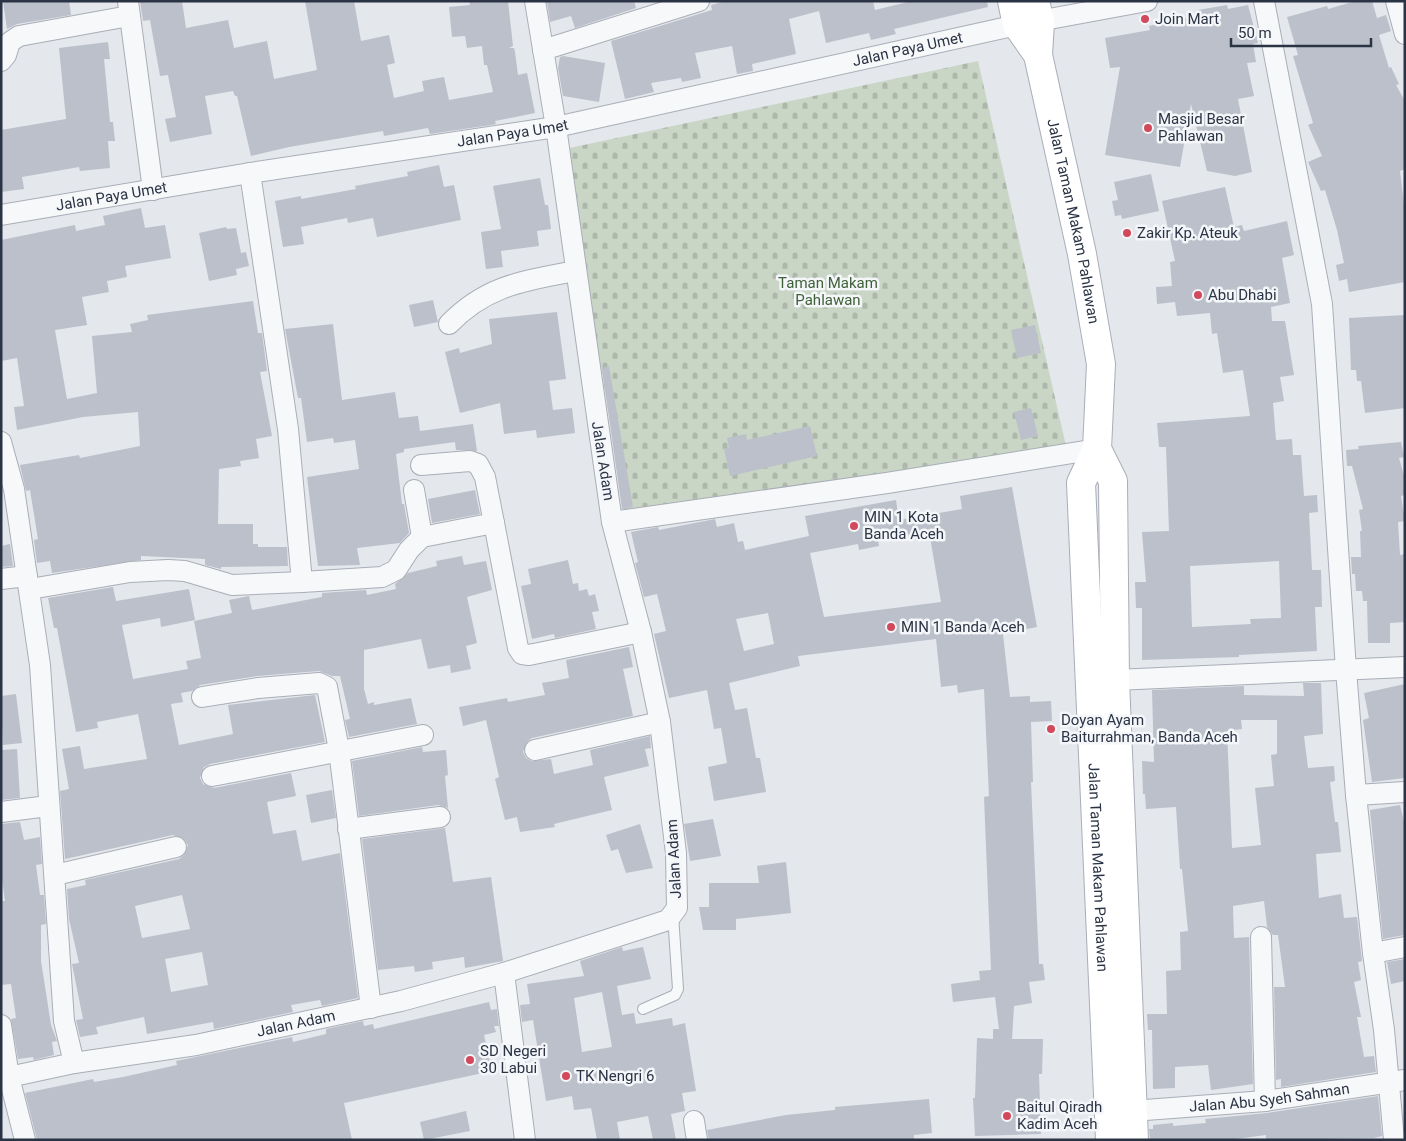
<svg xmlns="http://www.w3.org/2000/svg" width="1406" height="1141" viewBox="0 0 1406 1141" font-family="Roboto,sans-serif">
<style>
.cemetery{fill:url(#cemetery-stones)}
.building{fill:#bbc0ca;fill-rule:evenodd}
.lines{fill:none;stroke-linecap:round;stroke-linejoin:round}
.lane-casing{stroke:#a9aeb7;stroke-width:12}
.street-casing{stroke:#a9aeb7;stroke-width:22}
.secondary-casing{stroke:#a9aeb7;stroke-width:30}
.lane{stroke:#f7f8fa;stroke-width:10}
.street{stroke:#f7f8fa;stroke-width:20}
.secondary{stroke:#fff;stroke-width:28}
.poi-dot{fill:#d1495b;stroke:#f4f6f9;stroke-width:2}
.labels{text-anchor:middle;stroke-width:5;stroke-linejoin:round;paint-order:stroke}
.poi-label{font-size:15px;fill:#2b3445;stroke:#f4f6f9;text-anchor:start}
.street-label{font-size:15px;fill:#2b3445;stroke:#f4f6f9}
.park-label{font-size:15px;fill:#3f6138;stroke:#f4f6f9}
</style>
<defs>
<pattern id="cemetery-stones" width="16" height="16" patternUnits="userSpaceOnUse" patternTransform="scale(1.25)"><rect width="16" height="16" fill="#c9d6c5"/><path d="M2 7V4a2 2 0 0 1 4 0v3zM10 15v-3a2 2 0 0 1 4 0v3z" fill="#adb8ab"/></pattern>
</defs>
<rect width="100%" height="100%" fill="#e4e7ec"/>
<path class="cemetery" d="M978,61L1066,446L627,524L565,149Z"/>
<path class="building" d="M3,1H69L71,15L17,24L7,29Z
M140,1H182L186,28L228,20L234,48L267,41L274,79L317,70L305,1H354L361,41L389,35L395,63L387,65L394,98L424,91L422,81L444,77L449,100L493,92L487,65H484L482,46L467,48L465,36L452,37L449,7L470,5L469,1H508L513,46L509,48H514L515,52L518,75L527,73L535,113L495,121L496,124L491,125L430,134L428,128L384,136L383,131L289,147L251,156L237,96H235L233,91L205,96L212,134L170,142L165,119L176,117L168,75L160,76L150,20L143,21Z
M547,1H634L636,8L575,28L571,16L550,22Z
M726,1H873L875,10L912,1H987L988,7L894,29L896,34L871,40L869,33L826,43L819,11L789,19L796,54L752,64L753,71L737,74L732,46L695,53L701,78L682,82L681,78L651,83L654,92L625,99L611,41L712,10L711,5Z
M1356,1H1372L1377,18L1386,15L1391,31L1379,35L1389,68L1391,67L1399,84L1396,85L1405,101V169L1400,171L1405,212V282L1349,292L1347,279L1339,281L1336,265L1344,263L1337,230L1325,190L1321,191L1308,162L1322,156L1308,125L1313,123L1293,56L1298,55L1287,17L1327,6L1328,9Z
M1227,5L1228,9L1248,5L1258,43L1253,44L1256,62L1247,63L1254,96L1238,99L1252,172L1235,176L1207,171L1191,104L1180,167L1105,155L1120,67L1110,68L1105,38L1150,30L1149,26L1199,15L1198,10Z
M108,42L110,59H104L110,122H113L115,141H108L110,168L80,171L79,167L22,177L24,189L1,192V130L66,119L59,48Z
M563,56L605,63L599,102L563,96L558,68L560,57Z
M439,165L444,187L454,185L461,220L377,237L373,218L348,223L347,218L301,227L304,244L283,247L275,201L301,196V199L356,189L355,186L408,176L407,172Z
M1151,174L1159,211L1122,219L1121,215L1115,216L1112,201L1118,200L1114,182Z
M540,178L545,205H548L551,229L537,231L539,246L501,251L503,267L486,269L481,232L501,229L493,186Z
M1225,187L1234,227L1242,225L1244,231L1287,221L1294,255L1282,258L1290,303L1271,307L1272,321H1285L1294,375L1280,377L1284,401L1273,403L1276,440L1292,439L1293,455H1301L1304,496L1317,495L1318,512L1309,513L1312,570H1321L1322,607H1315L1317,651L1239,655V657L1142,660V608H1136L1135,582H1146L1142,532L1169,531L1166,447H1159L1157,423L1250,416L1243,370L1223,373L1217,333L1212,334L1210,313L1177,316L1175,302L1157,304L1156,287L1172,286L1170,262L1175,261L1162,201ZM1279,561L1281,618L1250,619L1251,624L1192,627L1190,566Z
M141,208L145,228L165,225L171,258L125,266L127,277L107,281L109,292L82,297L87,325L55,330L67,399L97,393L92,336L132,332L130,324L148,320L147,315L253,301L258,333H262L267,371L260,372L272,436L256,439L259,458L240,461L241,466L219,469L218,524H253V544H258V547H287L288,566L221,567V569L205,565V559L141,556V560L52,573L50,561L37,563L34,540L38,539L30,490L26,491L20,465L79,455L80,458L140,446L138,412L83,417L17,430L14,407L24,406L17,358L1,361V240L75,225L76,231L105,225L103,216Z
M226,227L227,229L236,228L241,253L246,252L249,266L236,269L237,275L209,281L199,233Z
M433,300L438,322L414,327L409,305Z
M557,312L566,379L549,381L553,410L572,408L575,433L537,438L536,430L504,434L500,403L460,413L445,352L459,348L460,353L492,344L489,319Z
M1405,315V408L1365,413L1361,381H1357L1356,370H1351L1349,318Z
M333,324L342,400L395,392L399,418L418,416L420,431L473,424L477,451L456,450L455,442L404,449V452L396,454L402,504H404L409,533L400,543L357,548L360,565L318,566L307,477L359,469L355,440L334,443L333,438L307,442L301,398H298L285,329Z
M1035,325L1041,353L1017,358L1011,330Z
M609,366L633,507L622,509L602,368Z
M1031,408L1038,436L1021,440L1014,412Z
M810,426L817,456L730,476L724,449L729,447L727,438L746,434L747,440Z
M1401,442L1404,457L1399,458L1405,479V495L1401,496L1405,521L1398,522L1400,555L1405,554V622L1390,623V643H1368L1367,601H1363L1362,591H1356L1355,574H1352L1351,557H1361L1360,531H1362L1359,510L1363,509L1352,466H1347L1346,450L1359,449L1358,446Z
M1012,487L1037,627L1003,634L1010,697L1030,696V702L1051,701L1052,721L1031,722L1033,782H1031L1039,964H1043L1045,980L1029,982L1032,1003L1014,1006L1012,1039H1043L1042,1074H1039L1041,1134L975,1136L973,1098H975L977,1038L993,1039V1029H999L995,997L953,1002L951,984L980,980L979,971L991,970L984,797L989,796L984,689L958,693L957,685L941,687L936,639L798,656L800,666L729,683L735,710L747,708L756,758H760L766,792L714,801L708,767L727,763L721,728L714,729L707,690L669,698L654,634L666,631L657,594L644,597L635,563L638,562L631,532L658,527L659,530L715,519L717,527L734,523L738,542L743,541L745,550L809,536L805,516L896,500L899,520L962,509L960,496ZM929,531L941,602L824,617L810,553L858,544L859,550L879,546L878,540ZM768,613L774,644L744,651L736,619Z
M475,490L480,514L432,523L428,499Z
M10,544L13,566L1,567V546Z
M462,556L464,565L486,561L492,590L467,597L477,643L466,646L471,669L451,673L450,665L428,669L421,639L364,650V689L368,704L374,702V705L411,698L417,724L349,737L345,720L350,719L340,676H332L319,671L257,676L200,685L192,691L181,693L183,702L171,704L179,745L233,734L228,705L315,695L325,742L210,764L204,767L200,778L203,784L214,788L291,773L296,796L267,802L273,834L296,830L302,861L340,853L358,998L322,1006L320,1000L291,1005L293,1012L214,1029L213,1022L147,1034L144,1017L96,1027L98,1034L80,1037L76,1020L83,1019L72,964L79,963L69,919L67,889L86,885L85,880L179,859L184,855L188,845L184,839L173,835L65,859L60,791L69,789L62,749L80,746L84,769L147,759L138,714L97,722L98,728L76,732L57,628H54L48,598L113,587L116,601L189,589L195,620L161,627L160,618L122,625L133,679L188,669L186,661L201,658L194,621L232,613L229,600L249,596L252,610L322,597V593L366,590L367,595L396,589L395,584L408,573L437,566L436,561ZM182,895L190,929L142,938L135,906ZM202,952L208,985L171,992L165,959Z
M568,560L573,584L578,583L579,591L587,589L589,596L595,594L599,611L592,612L596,629L555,638L554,634L532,639L521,586L531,584L528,569Z
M629,647L633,667L623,669L633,716L532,738L527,742L523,752L526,758L532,761L551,759L554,774L593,765L590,750L650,736L651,748L645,749L649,766L604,777L612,810L554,824L555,827L520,832L517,817L505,820L495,779L499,777L486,720L463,726L459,707L507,698L508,702L545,695L542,683L569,678L566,660Z
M1303,683H1321L1323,734L1304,736L1308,768L1334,766L1335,781L1330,782L1335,822H1338L1341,852L1316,854L1319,898L1341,894L1344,918L1357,917L1362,961L1358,962L1361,980L1354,982L1361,1017H1357L1364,1057L1374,1056L1376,1072L1281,1087V1079L1276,1080L1274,987H1285L1278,935H1273L1267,927L1264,901L1233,906L1234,938L1249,937L1253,1084L1211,1090L1208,1065L1175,1067V1088L1153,1089L1152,1030H1148L1147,1014H1167L1166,971L1181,970L1180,932L1188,931L1182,869H1180L1176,807L1146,809L1145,794H1143L1142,761L1154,762L1152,690L1244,686V695L1304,696ZM1241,720H1277V754L1271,755L1274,786L1255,788L1261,845L1232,848L1227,731L1242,729Z
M1405,684V778L1372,782L1363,720L1369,718L1364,693Z
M16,694L22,743L3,745L1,696Z
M422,747L423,752L446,750L448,775L445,776L448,808L438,805L359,816L352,761Z
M17,749L20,798L1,800V750Z
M332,790L336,818L311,823L306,795Z
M1400,805L1405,826V935L1383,939L1370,810Z
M713,819L721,856L690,861L684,824Z
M20,822L24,840L40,837L42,864L36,865L40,895H44L46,924L41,925V961L51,1025L57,1041L52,1042L54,1055L34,1060L33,1057L18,1059L11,1019L16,1018L11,984L1,985V901H5L1,872V824Z
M640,824L653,868L626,873L618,849L611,851L606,835Z
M445,828L453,882L491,877L503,961L465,968L464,957L432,962L433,969L415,972L414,966L378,970L362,839Z
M786,862L791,913L736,919V930H703L699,907H709V883H759L757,866Z
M622,947L623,951L643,947L651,979L617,986L622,1015L634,1013L636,1024L672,1018L673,1026L685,1023L696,1091L682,1093L685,1111L671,1114L676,1140H653L648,1116L617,1122L620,1140H597L591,1108L574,1110L572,1096L546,1101L533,1020L522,1022L520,1005L530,1004L527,984L584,976L580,961ZM602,992L612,1047L582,1052L574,998Z
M1405,959V981L1391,984L1387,962Z
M489,1002L491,1010L497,1009L499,1026H494L496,1032L484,1035L492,1071L344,1103L352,1140H37L25,1093L93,1079L94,1082L123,1077L177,1065L176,1061L292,1037L293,1042L326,1034V1029L363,1021L364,1026L373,1024L374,1029Z
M1378,1096L1382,1136L1374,1138L1266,1140V1135L1228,1140H1150L1149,1129H1153V1125L1173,1123V1126L1206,1123L1205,1119L1267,1113Z
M929,1099L932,1133L914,1135V1140H709L707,1130L786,1115L835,1110V1107Z
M466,1111L470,1131L424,1140L420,1122Z"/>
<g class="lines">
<defs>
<path id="lane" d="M643,1009L675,995L678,989L673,915"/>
<g id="street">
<path d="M128,1L153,190"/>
<path d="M1264,1L1322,304L1346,670L1356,795L1373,953L1384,1030L1394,1140"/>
<path d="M1396,1L1405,34"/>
<path d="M543,50L699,1"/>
<path d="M1,61L6,55L10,42L19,36L129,16"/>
<path id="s1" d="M1,215L250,173L556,127L1017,25L1147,1"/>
<path d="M449,324C487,285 524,281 575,271"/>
<path d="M1,442L14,489L40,665L64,1021L74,1063"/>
<path d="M421,465L470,461L478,464L485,477L494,523"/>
<path d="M414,490L422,537"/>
<path d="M612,522L887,483L1097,449"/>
<path d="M1,579L27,576"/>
<path d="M302,582L382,577L396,570L409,550L422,537L494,523L518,648L522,654L529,655L641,632"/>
<path d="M30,589L130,572L168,570L185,571L232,585L302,582L288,429L250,173"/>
<path d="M1115,680L1405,667"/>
<path d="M202,697L258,688L319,683L327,687L339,750L371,1008"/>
<path d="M535,750L660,722"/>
<path d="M212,776L423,735"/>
<path d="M1356,795L1405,792"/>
<path d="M1,812L48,806"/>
<path d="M348,829L440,817"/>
<path d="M55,875L176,847"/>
<path d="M1261,937L1265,1101"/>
<path d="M1373,953L1405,947"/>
<path d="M504,973L525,1140"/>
<path d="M1,1025L9,1077L25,1140"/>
<path id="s2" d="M9,1077L74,1063L196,1045L401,1001L504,973L668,920L677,908L676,853L660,722L641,632L612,522L556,127L535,1"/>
<path id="s3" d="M1132,1111L1265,1101L1405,1080"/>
<path d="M694,1121L697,1140"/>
</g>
<g id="secondary">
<path id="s4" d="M1012,1L1017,25L1038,55L1082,254L1101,364L1097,449L1081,483L1110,1140"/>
<path d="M1035,1L1040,22L1038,55"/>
<path d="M1097,449L1113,481L1115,680L1134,1140"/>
</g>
</defs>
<use href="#lane" class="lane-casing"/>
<use href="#street" class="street-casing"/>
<use href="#secondary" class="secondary-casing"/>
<use href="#lane" class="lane"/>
<use href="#street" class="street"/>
<use href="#secondary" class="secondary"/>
</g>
<g class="poi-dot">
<circle cx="1145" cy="19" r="5"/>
<circle cx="1148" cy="128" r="5"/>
<circle cx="1127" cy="233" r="5"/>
<circle cx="1198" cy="295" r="5"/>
<circle cx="854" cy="526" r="5"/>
<circle cx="891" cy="627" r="5"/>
<circle cx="1051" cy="729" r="5"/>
<circle cx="470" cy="1060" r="5"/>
<circle cx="566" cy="1076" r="5"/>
<circle cx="1007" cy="1116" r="5"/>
</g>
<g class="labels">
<g class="poi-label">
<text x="1155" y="24">Join Mart</text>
<text x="1158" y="124">Masjid Besar<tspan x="1158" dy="17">Pahlawan</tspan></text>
<text x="1137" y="238">Zakir Kp. Ateuk</text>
<text x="1208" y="300">Abu Dhabi</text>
<text x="864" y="522">MIN 1 Kota<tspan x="864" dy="17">Banda Aceh</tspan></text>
<text x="901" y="632">MIN 1 Banda Aceh</text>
<text x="1061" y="725">Doyan Ayam<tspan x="1061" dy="17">Baiturrahman, Banda Aceh</tspan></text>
<text x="480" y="1056">SD Negeri<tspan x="480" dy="17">30 Labui</tspan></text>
<text x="576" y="1081">TK Nengri 6</text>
<text x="1017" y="1112">Baitul Qiradh<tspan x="1017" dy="17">Kadim Aceh</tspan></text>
</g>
<g class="street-label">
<text dy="5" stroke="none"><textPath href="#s1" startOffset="922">Jalan Paya Umet</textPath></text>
<text dy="5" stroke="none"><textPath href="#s1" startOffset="518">Jalan Paya Umet</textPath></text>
<text dy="5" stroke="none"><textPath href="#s1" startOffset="112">Jalan Paya Umet</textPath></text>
<text dy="5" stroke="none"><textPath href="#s4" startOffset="231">Jalan Taman Makam Pahlawan</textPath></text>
<text transform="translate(603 461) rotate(81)" y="5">Jalan Adam</text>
<text transform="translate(674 859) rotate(-93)" y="5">Jalan Adam</text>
<text dy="5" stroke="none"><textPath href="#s4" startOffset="884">Jalan Taman Makam Pahlawan</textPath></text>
<text dy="5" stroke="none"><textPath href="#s2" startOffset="292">Jalan Adam</textPath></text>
<text dy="5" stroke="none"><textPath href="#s3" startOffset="138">Jalan Abu Syeh Sahman</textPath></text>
</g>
<g class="park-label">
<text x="828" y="288">Taman Makam<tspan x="828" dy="17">Pahlawan</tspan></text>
</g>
</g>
<rect width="1406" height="1141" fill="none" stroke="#2b3445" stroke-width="5"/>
<path d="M1231 38v8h140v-8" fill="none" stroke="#2b3445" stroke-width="2.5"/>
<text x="1238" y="38" font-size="15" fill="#2b3445" stroke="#f4f6f9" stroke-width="4" paint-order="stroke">50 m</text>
</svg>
